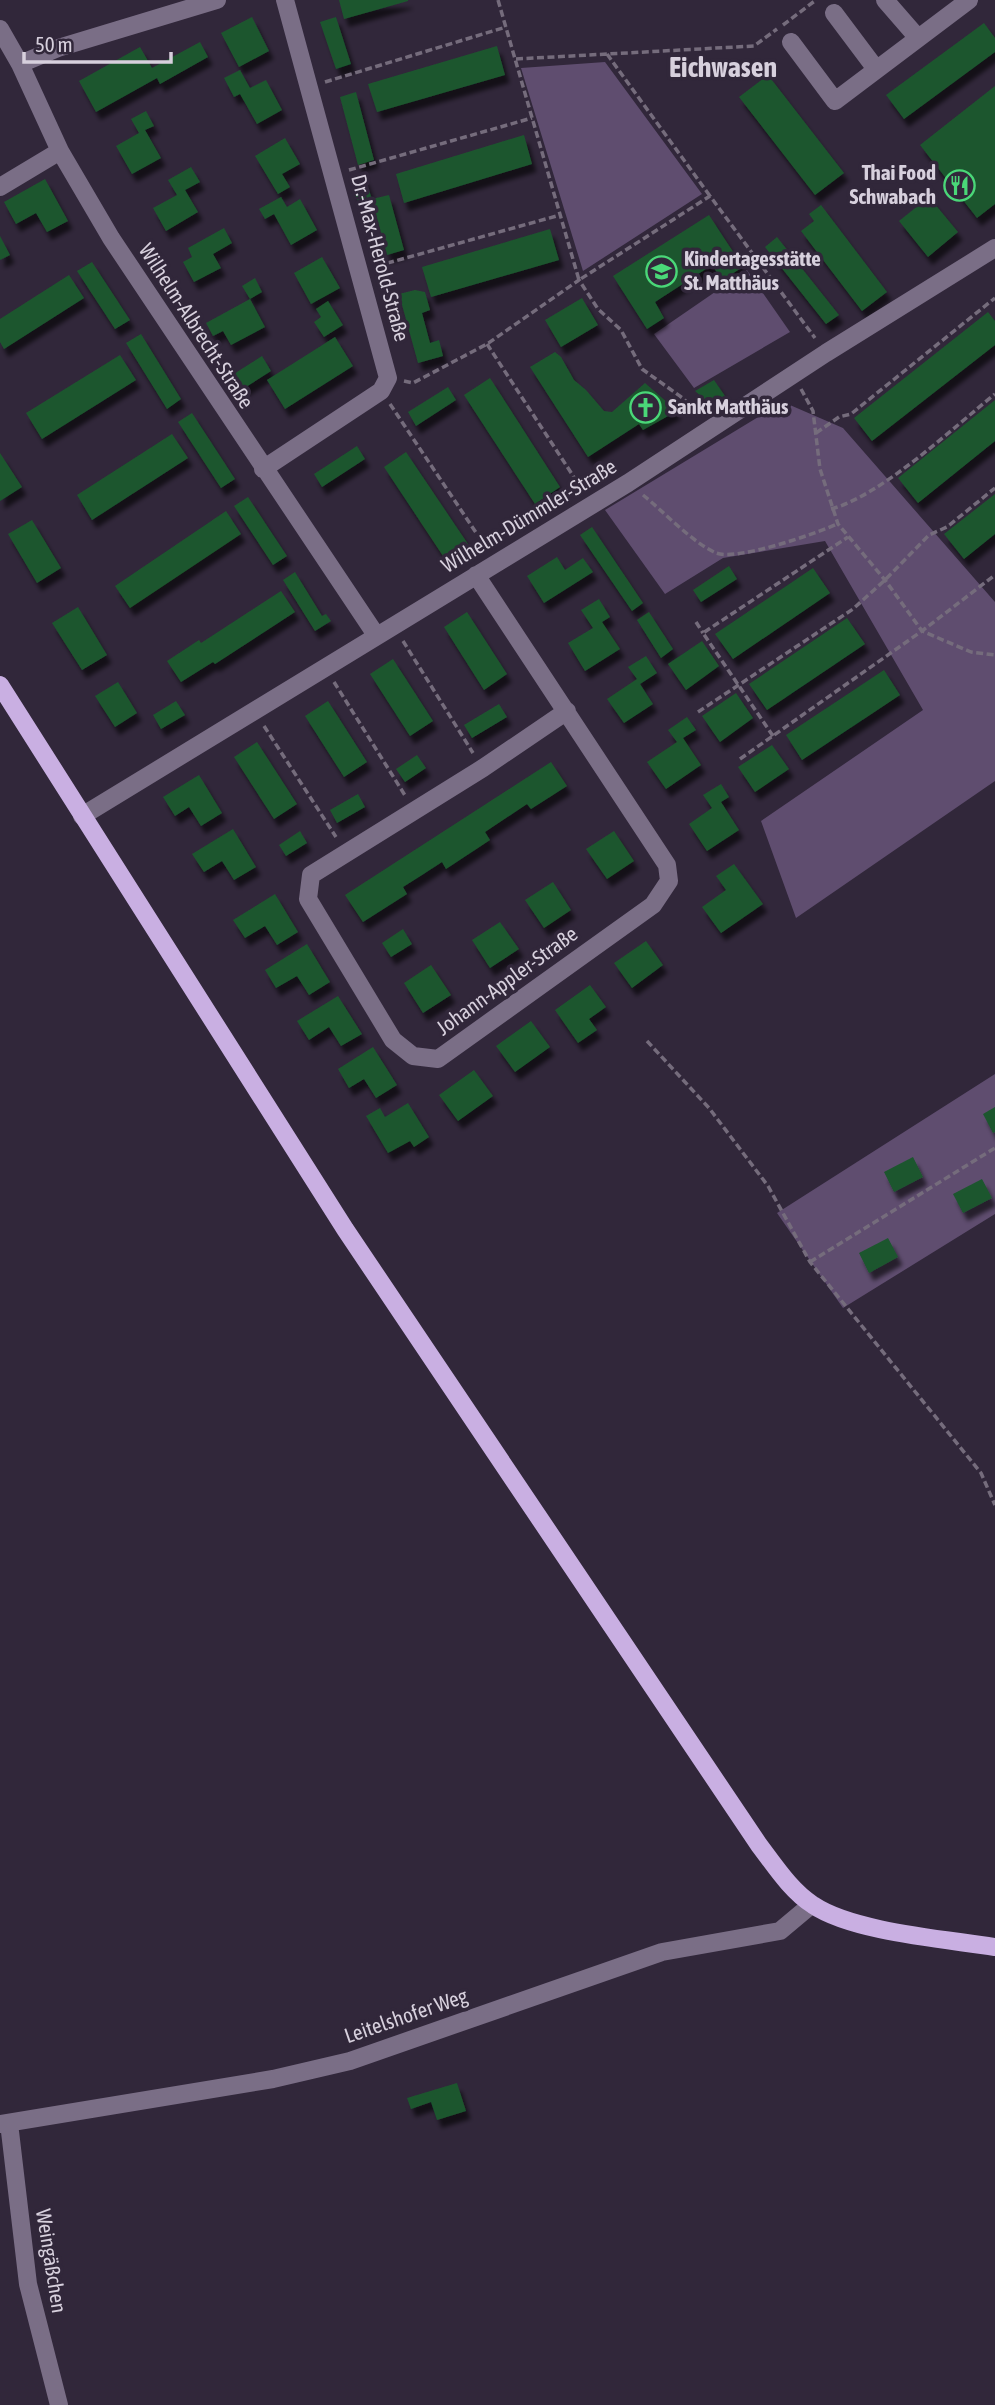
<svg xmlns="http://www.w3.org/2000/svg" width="995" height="2405" viewBox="0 0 995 2405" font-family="'Asap Condensed',sans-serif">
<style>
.green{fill:#5f4d6f}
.building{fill:#1c562e;filter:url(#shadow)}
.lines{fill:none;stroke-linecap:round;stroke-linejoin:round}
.path{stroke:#756c7c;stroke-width:3.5;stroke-dasharray:7 3.5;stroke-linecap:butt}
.minor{stroke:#7a6e86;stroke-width:18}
.major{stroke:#c9afe2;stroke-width:18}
.labels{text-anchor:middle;stroke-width:7;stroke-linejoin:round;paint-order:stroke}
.poi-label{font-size:21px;font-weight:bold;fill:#d7d0dd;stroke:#31273a;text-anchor:start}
.street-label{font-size:21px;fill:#d7d0dd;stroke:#31273a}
.district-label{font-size:28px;font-weight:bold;fill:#d7d0dd;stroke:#31273a}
</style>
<defs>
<filter id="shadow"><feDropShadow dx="4.5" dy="8" stdDeviation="2" flood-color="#0009"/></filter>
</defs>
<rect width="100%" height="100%" fill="#31273a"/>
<path class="green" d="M605,62L702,194L583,271L521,68Z
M747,270L790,332L694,388L654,334Z
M783,402L843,428L995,602V781L796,918L761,821L923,710L825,541L723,558L665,594L605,510Z
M995,1074V1214L843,1308L777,1213Z"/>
<path class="building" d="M339,0H408V1L344,19Z
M252,17L269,51L239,67L221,33Z
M336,17L351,64L336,69L320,22Z
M984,23L995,38V52L904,119L886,95Z
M200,42L208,57L160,84L157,78L96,112L79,81L140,47L152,68Z
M497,46L505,75L377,112L368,84Z
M240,70L250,88L266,80L282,110L257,124L240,94L234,97L224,78Z
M768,75L844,173L815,195L739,97Z
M995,86V204L977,218L920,145Z
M356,92L374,160L358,165L340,97Z
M146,111L154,126L145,130L161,158L132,174L116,146L139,133L131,119Z
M524,135L532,164L404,203L396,174Z
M285,138L300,164L282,174L290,187L278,194L255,156Z
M191,167L200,182L185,190L198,212L166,231L153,208L177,195L168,180Z
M364,176L372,199L359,204L350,181Z
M45,179L68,221L47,232L36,213L16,224L4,202Z
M389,195L404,250L387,255L372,199Z
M281,197L287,207L300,199L317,230L291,245L274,214L265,219L259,209Z
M929,197L958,232L928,257L899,221Z
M821,205L887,292L862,311L801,231L814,221L809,214Z
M709,215L743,267L722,280L712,265L655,302L664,318L647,329L613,276Z
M224,228L232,243L213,254L221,268L194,282L183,262L192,257L188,248Z
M550,229L559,260L431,297L422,267Z
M0,236L10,255L0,260Z
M777,237L839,315L826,324L765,247Z
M322,257L340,288L311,304L294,273Z
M92,262L130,320L115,329L77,271Z
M69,275L84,298L4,349L0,342V319Z
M255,278L262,292L250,299L242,286Z
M415,290L425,292L430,310L422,313L430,343L439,340L443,356L418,363L399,294Z
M582,298L598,325L561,347L545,320Z
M250,299L265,327L231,345L223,331L213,336L206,323Z
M328,301L343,325L324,337L314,322L321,317L316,309Z
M988,312L995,321V345L872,441L854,418Z
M141,334L181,399L167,409L126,343Z
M335,337L353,366L285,409L267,380Z
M555,352L561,357L574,380L586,390L604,411L612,412L645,383L677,411L643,430L639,424L588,457L530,367Z
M120,355L136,380L42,439L26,413Z
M262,356L271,371L238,392L229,377Z
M490,378L560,487L535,504L464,395Z
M714,380L725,396L711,405L695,391Z
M448,387L456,400L416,426L408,412Z
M995,400V441L918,503L898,478Z
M192,413L235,479L221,488L178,422Z
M172,434L188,458L92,520L77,495Z
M357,446L365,459L322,487L314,474Z
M406,452L470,547L447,562L384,467Z
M0,453L22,487L0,501Z
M995,494V534L964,559L944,534Z
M248,497L287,556L273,565L234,506Z
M226,511L241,534L130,608L115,586Z
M32,520L61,568L37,583L8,534Z
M592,527L643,603L632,611L580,535Z
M557,557L565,570L583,558L593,572L544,603L527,576Z
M729,566L737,579L701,602L693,590Z
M813,568L830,593L733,659L715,634Z
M295,572L322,616L326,614L331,621L315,631L283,580Z
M281,591L295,612L215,664L213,662L181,682L167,661L199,640L201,643Z
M599,599L610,617L602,622L620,649L585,671L568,643L593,628L581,610Z
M78,607L107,655L82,670L52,623Z
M467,612L507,674L484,690L444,627Z
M649,612L673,649L661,658L637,620Z
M847,618L865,644L767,710L749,684Z
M702,641L719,666L686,690L668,664Z
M646,656L657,673L640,684L653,704L624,723L607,699L637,679L628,667Z
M393,659L433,721L410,736L370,674Z
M884,670L900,695L802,760L786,735Z
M118,682L137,713L115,727L95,696Z
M736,693L753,718L720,742L702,716Z
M176,701L185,715L161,729L153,715Z
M328,701L367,762L344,777L305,716Z
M499,704L507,717L472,738L464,725Z
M687,717L696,730L683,738L701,765L666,789L647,762L677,742L668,730Z
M257,742L297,804L274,819L234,757Z
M772,745L789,769L755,792L738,767Z
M417,755L426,768L405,782L396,769Z
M551,762L567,786L531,809L527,804L485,832L490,840L446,869L442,862L422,875L403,887L407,894L363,922L345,895Z
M199,775L222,813L201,826L189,807L175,816L163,797Z
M721,784L729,797L721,802L739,830L707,851L689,824L712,808L703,795Z
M358,794L365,807L337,823L330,810Z
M233,829L256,867L234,880L222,861L204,872L192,854Z
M300,831L307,843L286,856L279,845Z
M614,831L634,861L607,879L586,849Z
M734,864L763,904L721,933L702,907L726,890L716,876Z
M553,882L571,910L544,928L525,900Z
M275,894L298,932L277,945L265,926L245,938L233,920Z
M500,922L519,949L490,968L472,940Z
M403,929L412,944L391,957L382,943Z
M646,941L663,965L632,988L614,963Z
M307,944L330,982L309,995L297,976L276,988L265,970Z
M431,965L451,995L423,1013L404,983Z
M590,985L606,1007L589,1019L597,1030L578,1043L555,1010Z
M338,996L362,1034L341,1046L329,1027L309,1040L297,1021Z
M531,1021L550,1047L515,1072L496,1046Z
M373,1047L397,1085L376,1098L364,1079L349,1088L338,1069Z
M474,1070L493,1096L458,1121L439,1095Z
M408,1103L429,1137L414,1147L410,1141L388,1153L366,1116L380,1108L385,1117Z
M995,1107V1132L993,1133L983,1114Z
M913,1157L923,1177L894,1192L884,1172Z
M982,1179L992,1198L963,1213L953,1194Z
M888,1238L898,1257L869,1273L859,1253Z
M457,2083L466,2111L437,2120L431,2102L411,2109L407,2098Z"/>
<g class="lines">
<path class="path" d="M498,0L579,280L710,196L815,338
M783,25L816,0
M607,54L710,196
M516,59L754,46L777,29
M325,82L506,27
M349,170L532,118
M377,266L560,215
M487,344L583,491
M404,381L413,383L487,344L579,280L598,309L621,330L642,369L684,399L697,416
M801,389L813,411L820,469L838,524L885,580L922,631L971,652L995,655
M390,404L487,549
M816,433L839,417L851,414L995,298
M643,495C664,512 693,543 716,553C737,561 815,534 837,524
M831,509C881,496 954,427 995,394
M696,622L703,633
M403,641L473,753
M334,682L406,797
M698,712L853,609L885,580L929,535L947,527L995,488
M264,726L336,837
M773,736L703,633L848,537
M740,759L922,631L995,575
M647,1041L709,1108L768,1186L810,1262L981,1473L995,1505
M810,1262L995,1148"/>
<path class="minor" d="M885,0L918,38
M834,13L876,69
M0,29L20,64L60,151L111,238L376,635
M791,42L835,101L969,0
M20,64L58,48L217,0
M0,187L60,151
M263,469L381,391L388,378L285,0
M476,575L667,865L669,881L653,905L438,1059L413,1056L393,1040L308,899L311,875L483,768L567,711
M82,816L628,483L826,353L995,248
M9,2123L28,2284L59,2405
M0,2124L273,2079L350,2061L662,1952L780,1931L811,1905"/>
<path class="major" d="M0,685L345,1229L759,1845C775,1866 791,1891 813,1905C853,1932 945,1939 995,1947"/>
</g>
<defs>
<symbol id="restaurant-ring" viewBox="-11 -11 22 22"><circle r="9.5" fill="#31273a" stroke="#4ad778" stroke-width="1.5"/><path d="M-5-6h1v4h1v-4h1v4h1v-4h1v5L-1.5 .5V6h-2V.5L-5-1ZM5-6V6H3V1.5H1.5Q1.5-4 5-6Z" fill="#4ad778"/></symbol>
<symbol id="school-ring" viewBox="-11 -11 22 22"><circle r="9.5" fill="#31273a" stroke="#4ad778" stroke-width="1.5"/><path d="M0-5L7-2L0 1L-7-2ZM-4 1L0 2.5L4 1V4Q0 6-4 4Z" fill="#4ad778"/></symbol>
<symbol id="church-ring" viewBox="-11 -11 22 22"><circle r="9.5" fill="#31273a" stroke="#4ad778" stroke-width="1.5"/><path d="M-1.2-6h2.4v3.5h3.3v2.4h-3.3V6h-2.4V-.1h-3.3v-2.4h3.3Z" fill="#4ad778"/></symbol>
</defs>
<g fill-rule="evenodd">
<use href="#restaurant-ring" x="942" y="168" width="35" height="35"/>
<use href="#school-ring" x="644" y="254" width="35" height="35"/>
<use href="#church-ring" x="628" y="390" width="35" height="35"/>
</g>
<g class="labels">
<g class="poi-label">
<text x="936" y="180" text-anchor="end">Thai Food<tspan x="936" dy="24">Schwabach</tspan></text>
<text x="684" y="266">Kindertagesstätte<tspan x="684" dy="24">St. Matthäus</tspan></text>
<text x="668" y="414">Sankt Matthäus</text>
</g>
<g class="street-label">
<text transform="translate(380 258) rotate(75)" y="7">Dr.-Max-Herold-Straße</text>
<text transform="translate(196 326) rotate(57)" y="7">Wilhelm-Albrecht-Straße</text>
<text transform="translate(529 516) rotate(-31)" y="7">Wilhelm-Dümmler-Straße</text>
<text transform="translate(507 981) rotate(-36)" y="7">Johann-Appler-Straße</text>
<text transform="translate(406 2016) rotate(-19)" y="7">Leitelshofer Weg</text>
<text transform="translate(51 2261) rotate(81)" y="7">Weingäßchen</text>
</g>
<g class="district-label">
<text x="723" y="77">Eichwasen</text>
</g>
</g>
<path d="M24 52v10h147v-10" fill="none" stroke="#d7d0dd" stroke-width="3.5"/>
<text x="35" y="52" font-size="21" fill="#d7d0dd" stroke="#31273a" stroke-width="5" paint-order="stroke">50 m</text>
</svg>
